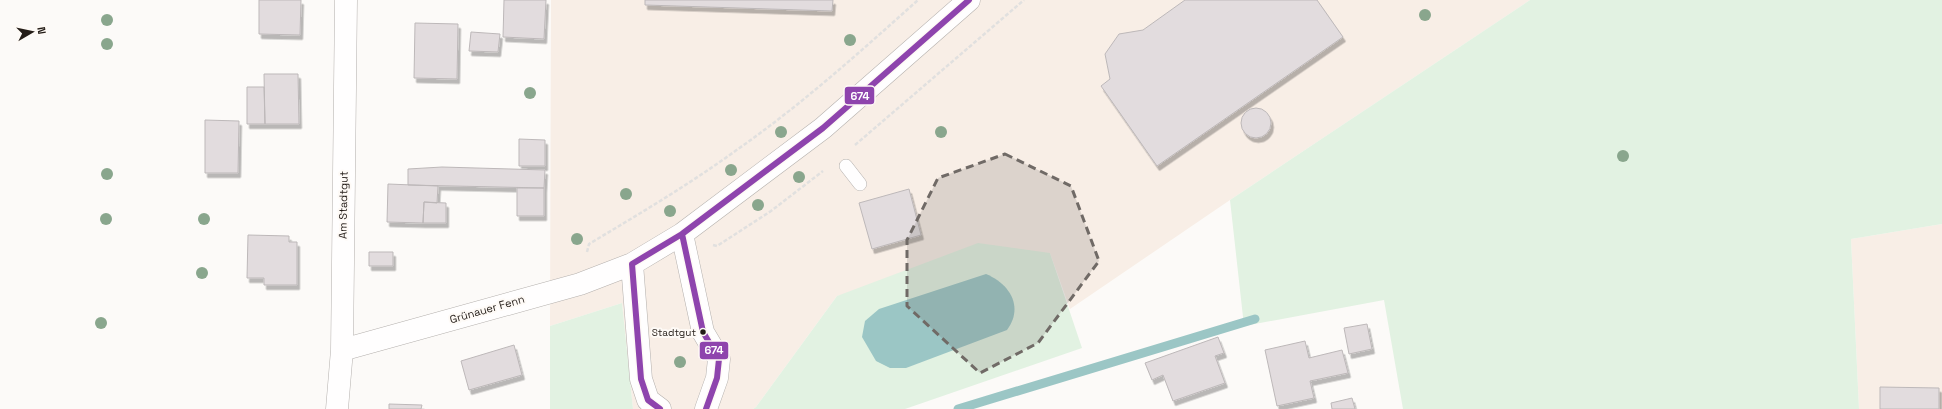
<svg xmlns="http://www.w3.org/2000/svg" width="1942" height="409" viewBox="0 0 1942 409" font-family="'Space Grotesk',sans-serif">
<style>
.built{fill:#f8eee6}
.green{fill:#e2f2e2}
.water{fill:#9bc6c5}
.lines{fill:none;stroke-linecap:round;stroke-linejoin:round}
.stream{stroke:#9bc6c5;stroke-width:9}
.building{fill:#e2dcde;stroke:#bdb8b9;filter:url(#shadow)}
.service-casing{stroke:#b4b0ad;stroke-width:14}
.minor-casing{stroke:#b4b0ad;stroke-width:23}
.path{stroke:#e1e0df;stroke-width:2.5;stroke-dasharray:4 2;stroke-linecap:butt}
.service{stroke:#fffefe;stroke-width:13}
.minor{stroke:#fffefe;stroke-width:22}
.bus-1-casing{stroke:#fefaf6;stroke-width:9}
.bus-1{stroke:#8e44ad;stroke-width:6}
.tree{fill:#89a68d}
.marked{fill:#706a66;fill-opacity:0.2;stroke:#706a66;stroke-width:3;stroke-dasharray:8 5;stroke-linejoin:round}
.bus-dot{fill:#241d18;stroke:#fefaf6;stroke-width:1.5}
.labels{text-anchor:middle;stroke-width:4;stroke-linejoin:round;paint-order:stroke}
.bus-label{font-size:10px;fill:#241d18;stroke:#fefaf6;text-anchor:end}
.street-label{font-size:11px;fill:#241d18;stroke:#fefaf6}
.line-badge{stroke:#fefaf6;stroke-width:1.5}
.badge-label{font-size:11px;text-anchor:middle;font-weight:bold;fill:#fff}
</style>
<defs>
<filter id="shadow"><feDropShadow dx="2.5" dy="4.5" stdDeviation="0" flood-color="#0004"/></filter>
</defs>
<rect width="100%" height="100%" fill="#fcfaf8"/>
<path class="built" d="M551,0H1530L1230,200L1070,309L1050,253L837,296L756,407L753,409H633L622,303L550,326Z
M1942,224V409H1859L1851,239Z"/>
<path class="green" d="M1530,0H1942V224L1851,239L1859,409H1403L1384,300L1244,326L1230,200Z
M978,243L1050,253L1082,348L905,409H753L756,407L837,296Z
M622,303L633,409H550V326Z"/>
<path class="water" d="M986,274C1010,284 1024,307 1007,330L906,368H890L876,361L862,337L865,321L879,309Z"/>
<g class="lines">
<path class="stream" d="M958,409L1255,319"/>
</g>
<path class="building" d="M259,0H301L300,35L259,34Z
M504,0H546L544,39L503,37Z
M645,0H833L832,11L645,5Z
M1185,0H1317L1343,37L1157,166L1101,86L1110,79L1105,54L1119,34L1143,30Z
M415,23L458,24L457,79L414,78Z
M471,32L500,34L498,52L469,51Z
M264,74H298L299,124H265Z
M247,87H264L265,124H247Z
M1241 123a15 15 0 1 1 30 0a15 15 0 1 1-30 0Z
M205,120L239,121L238,173H205Z
M519,139L545,140V166H519Z
M442,167L545,170L544,188L408,185V169Z
M388,184L438,186L437,203L424,202L423,223L387,222Z
M517,188H544V216H517Z
M909,189L921,235L872,249L859,203Z
M424,202L446,203V223H423Z
M248,235L289,236V242H297V285H264V278H247Z
M369,252H393V266H369Z
M1367,324L1372,349L1349,354L1344,328Z
M1218,337L1224,353L1215,356L1225,383L1173,401L1163,375L1152,380L1145,363Z
M1305,341L1309,358L1342,350L1348,373L1310,381L1314,398L1277,406L1265,350Z
M514,345L522,375L469,390L461,361Z
M1880,387L1939,388V409H1880Z
M1352,398L1355,409H1332L1331,403Z
M389,404L422,405L421,409H389Z"/>
<g class="lines">
<defs>
<path id="service" d="M846,166L860,184"/>
<path id="minor" d="M682,234L703,332L719,359L717,378L706,409
M632,264L641,379L648,400L660,409
M342,350L580,284L632,264L682,234L823,128L969,0
M337,409L342,350L346,0"/>
</defs>
<use href="#service" class="service-casing"/>
<use href="#minor" class="minor-casing"/>
<path class="path" d="M855,145L1024,0
M713,245L717,246L771,211L823,171
M587,252L589,244C639,214 690,184 738,149C801,105 860,52 918,0"/>
<use href="#service" class="service"/>
<use href="#minor" class="minor"/>
<defs>
<path id="bus-1" d="M682,234L703,332L719,359L717,378L706,409
M660,409L648,400L641,379L632,264L682,234L823,128L969,0"/>
</defs>
<use href="#bus-1" class="bus-1-casing"/>
<use href="#bus-1" class="bus-1"/>
</g>
<g class="tree">
<circle cx="1425" cy="15" r="6"/>
<circle cx="107" cy="20" r="6"/>
<circle cx="850" cy="40" r="6"/>
<circle cx="107" cy="44" r="6"/>
<circle cx="530" cy="93" r="6"/>
<circle cx="781" cy="132" r="6"/>
<circle cx="941" cy="132" r="6"/>
<circle cx="1623" cy="156" r="6"/>
<circle cx="731" cy="170" r="6"/>
<circle cx="107" cy="174" r="6"/>
<circle cx="799" cy="177" r="6"/>
<circle cx="626" cy="194" r="6"/>
<circle cx="758" cy="205" r="6"/>
<circle cx="670" cy="211" r="6"/>
<circle cx="106" cy="219" r="6"/>
<circle cx="204" cy="219" r="6"/>
<circle cx="577" cy="239" r="6"/>
<circle cx="202" cy="273" r="6"/>
<circle cx="101" cy="323" r="6"/>
<circle cx="680" cy="362" r="6"/>
</g>
<path class="marked" d="M1005,154L1071,186L1099,261L1038,343L980,373L907,306V240L938,178Z"/>
<circle class="bus-dot" cx="703" cy="332" r="3.5"/>
<g class="labels">
<g class="bus-label">
<text x="696" y="336">Stadtgut</text>
</g>
<g class="street-label">
<text transform="translate(343 205) rotate(-89)" y="4">Am Stadtgut</text>
<text transform="translate(487 309) rotate(-16)" y="4">Grünauer Fenn</text>
</g>
</g>
<g class="line-badge">
<rect x="844" y="86" width="31" height="19" rx="4" fill="#8e44ad"/>
<rect x="699" y="341" width="30" height="19" rx="4" fill="#8e44ad"/>
</g>
<g class="badge-label">
<text x="860" y="100">674</text>
<text x="714" y="354">674</text>
</g>
<g transform="translate(32 32) rotate(81)" stroke="#fefaf6" stroke-width="3" paint-order="stroke">
<path d="M0-3L7 15L0 10L-7 15Z" fill="#241d18"/>
<text y="-6" font-size="11" font-weight="bold" text-anchor="middle" fill="#241d18">N</text>
</g>
</svg>
